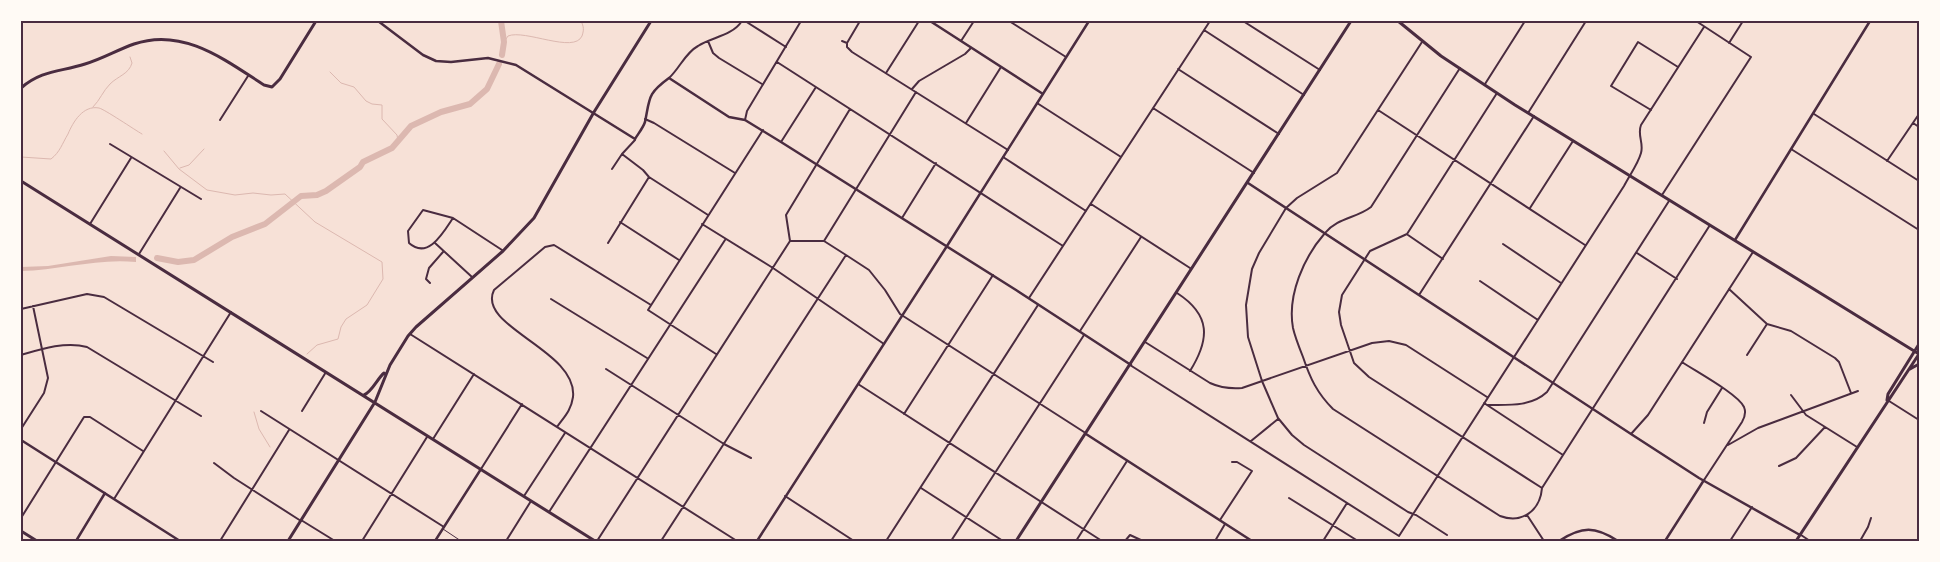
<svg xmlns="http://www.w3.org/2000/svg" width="1940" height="562" viewBox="0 0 1940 562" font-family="'Asap Condensed',sans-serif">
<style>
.water{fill:#dcb8b0}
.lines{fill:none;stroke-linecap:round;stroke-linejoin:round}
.stream{stroke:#dcb8b0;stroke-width:1}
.river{stroke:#dcb8b0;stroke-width:6}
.service{stroke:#4a2c40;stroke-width:1}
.minor{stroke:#4a2c40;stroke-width:2}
.tertiary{stroke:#4a2c40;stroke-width:2.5}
.secondary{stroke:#4a2c40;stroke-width:3}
.neatline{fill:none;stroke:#4a2c40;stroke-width:2}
</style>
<rect width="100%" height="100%" fill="#f7e1d7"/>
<path class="water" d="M111,256L136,257V262C98,258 60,270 21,271V267L48,266Z"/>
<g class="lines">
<path class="stream" d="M504,42L508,36C525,29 574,54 582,36C584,30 584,27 581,21
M330,72L341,83L354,87L366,101L372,104L382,105V119L397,135L398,141
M93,107C100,100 103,91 110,84C118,76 129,74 132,63L130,57
M164,151L179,169L207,190L235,195L253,193L271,195L285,194L315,222L382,262L383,279L367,305L346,319L341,327L338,339L317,345L307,354
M21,157L51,159C60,152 62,144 68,134C73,122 83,105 99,108C104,109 135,130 142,134
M180,168L189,165L204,149
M254,412L259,429L270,447"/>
<path class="river" d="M501,21L504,42L502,55
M157,258L178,262L194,260L232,237L265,224L301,196L317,195L326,191L360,167L363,162L392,148L411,126L441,112L470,104L487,89L499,64"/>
<path class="service" d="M443,529L461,541"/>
<path class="minor" d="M745,21L786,47
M1009,21L1066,57
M1243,21L1320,70
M1204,30L1304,95
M708,41L713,53L719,58L762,84
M842,41L847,43
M961,41L974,21
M1422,42L1337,173L1297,198L1286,208L1259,253L1252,269L1246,305L1248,337L1262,381L1278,418L1292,435L1304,445L1408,512L1416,515L1447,535
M847,43V47L852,52L1008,150
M847,43L860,21
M1729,43L1743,21
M777,62L1063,246
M1460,68L1371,207C1357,218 1337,218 1325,233C1304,257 1287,295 1293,328C1295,337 1299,347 1303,357C1310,378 1317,393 1333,409L1500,516C1522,524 1540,511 1542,488L1710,225
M1178,69L1279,134
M886,73L919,21
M669,78C680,68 685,53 698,46C712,37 732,36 742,21
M1485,84L1525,21
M912,89L919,81L965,54L971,48
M1497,93L1407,234L1370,251L1342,295L1339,312L1341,325L1354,363L1369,377L1542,488
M1037,103L1121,157
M1153,108L1254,173
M1378,110L1585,245
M1651,110L1611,86L1638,42L1678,67
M1528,113L1586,21
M1814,114L1919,181
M645,119L654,123L735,173
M220,120L248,76
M745,120L747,111L801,21
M966,123L1001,67
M1913,123L1919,127
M635,140L622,154L643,170L649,177L708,215
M781,142L816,87
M110,144L201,199
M1791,149L1919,230
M1003,157L1086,211
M1887,161L1919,114
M612,169L622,154
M1662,195L1751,57L1696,21
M1091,204L1190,268
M1530,208L1573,141
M453,218C443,233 428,260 409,243L408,231L423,210L453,218L502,250
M902,218L936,163
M620,222L679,260
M90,224L131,158
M702,224L773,268L884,344
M1408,235L1443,259
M790,241H824L846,255L869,270L885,290L900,314L1084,432
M790,241L786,215L850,109
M824,241L916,92
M435,243L472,277
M608,243L649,177
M1503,244L1561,283
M1637,253L1677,279
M139,254L180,188
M1480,281L1538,320
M430,283L426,279L429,268L443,252
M1729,289L1767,324L1791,331L1835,358L1839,362L1851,393
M1177,293C1211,315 1210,339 1190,371
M1419,295L1534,116
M1029,298L1210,21
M551,299L647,358
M21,309L87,294L104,297L213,362
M1080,331L1141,237
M410,334L737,541
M1145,342L1210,383C1221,388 1230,389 1242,388L1372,343L1389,341L1406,345L1487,397
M716,354L648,310L763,130
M21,355C41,349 66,341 87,347L201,416
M1747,355L1767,324
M1682,362C1695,371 1738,394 1744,407C1746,412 1745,417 1742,422L1704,480
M1130,365L1399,536L1624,186C1629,176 1638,164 1641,153C1644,143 1637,135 1641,125L1704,27
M606,369L724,444L751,458
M858,384L1102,541
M1791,395L1806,415L1857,447
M1889,401L1919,420
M1484,403L1563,455
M1487,405C1508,405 1531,407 1547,392L1669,201
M261,411L444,527
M302,411L326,372
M904,414L993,275
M1704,423L1707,412L1722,388
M557,427C564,417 571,411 573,397C578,350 476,327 494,290L545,247L554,245L651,305
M21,429L44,393L48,378L33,306
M1631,434L1648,415L1753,252
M433,439L474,374
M1251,441L1278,419
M1728,445L1758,428L1858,391
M214,463L234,478L301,521
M1779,466L1796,458L1825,427
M481,469L522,404
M921,488L1003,541
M524,496L565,433
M785,496L854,541
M1289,498L1358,541
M114,499L231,312
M549,512L725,240
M1527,515L1544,541
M21,518L84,417H90L143,451
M301,520L335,541
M1220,520L1252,471L1237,462H1232
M1801,535L1810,541
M220,541L289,430
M362,541L427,437
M506,541L531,501
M597,541L790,241
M661,541L846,255
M886,541L1038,305
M951,541L1084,335
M1076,541L1127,461
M1125,541L1130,535L1143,541
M1215,541L1225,524
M1323,541L1347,503
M1730,541L1752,507
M1860,541L1868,527L1871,518"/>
<path class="tertiary" d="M378,21L423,55L436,61L451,62L488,58L516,65L635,139C638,134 643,128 645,122C650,98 647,94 669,78L729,117L745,120L781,142L1016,290L1131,365
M930,21L1043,94
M1248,183L1631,434L1699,478L1800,535
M1735,240L1870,21
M1086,434L1252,541
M21,440L180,541
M76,541L105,493
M435,541L481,469
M757,541L947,246L1089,21
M1559,541C1582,526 1595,526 1618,541
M1665,541L1704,480"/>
<path class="secondary" d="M1398,21L1441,56L1515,105L1919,354
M21,88C42,70 60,72 85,64C102,59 117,50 134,44C183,27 225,60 264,85L272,87L280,79L316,21
M21,181L595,541
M1910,369L1919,364
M364,395C372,392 377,379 384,373
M1887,400L1888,394L1919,344
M21,531L37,541
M288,541L375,402L390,365L408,336L416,327L503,251L534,218L594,112L651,21
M1016,541L1351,21
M1796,541L1919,354"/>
</g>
<rect width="1940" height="562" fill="none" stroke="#fffaf5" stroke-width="45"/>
<rect x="22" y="22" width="1896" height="518" class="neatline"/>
</svg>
